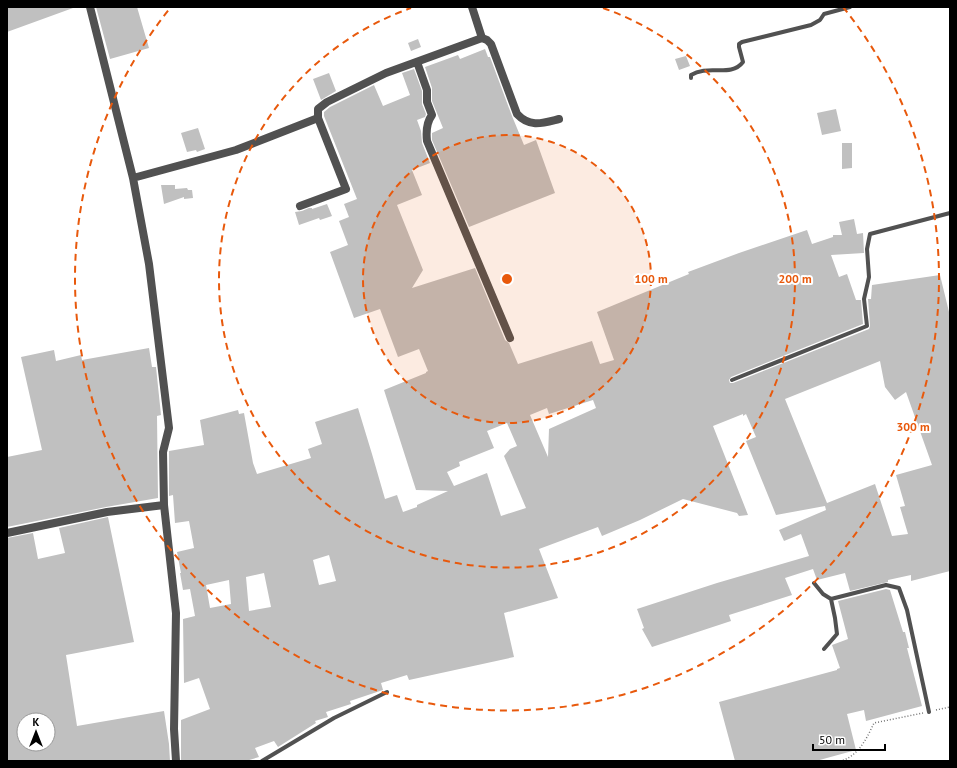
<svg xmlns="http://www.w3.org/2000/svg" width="957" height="768" viewBox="0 0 957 768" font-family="'PT Sans',sans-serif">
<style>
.building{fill:#c0c0c0;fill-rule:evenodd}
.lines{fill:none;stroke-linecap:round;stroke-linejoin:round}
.path{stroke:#737373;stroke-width:1.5;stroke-dasharray:1 2;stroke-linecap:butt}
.lane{stroke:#515151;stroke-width:4}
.street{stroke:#515151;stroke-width:8}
.ring{fill:none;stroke:#e8590c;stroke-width:2;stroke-dasharray:7 5}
.centre{fill:#e8590c;stroke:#fff;stroke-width:2}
.ring-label{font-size:12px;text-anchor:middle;font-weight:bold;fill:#e8590c;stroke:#fff;stroke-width:4;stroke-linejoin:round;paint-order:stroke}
</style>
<rect width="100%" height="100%" fill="#fff"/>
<path class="building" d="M7,7H73V8L7,32Z
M96,7H137L149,48L110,59Z
M418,39L421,47L411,51L408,43Z
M485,49L488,57H490L512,116L524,145L536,140L555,193L469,227L432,140V133L443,128L432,101V88L425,67L458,55L460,59Z
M686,56L690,66L679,70L675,59Z
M414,69L422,91V104L426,114L425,117L417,120L421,131L422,143L430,163L412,170L422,195L397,205L423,270L412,288L475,268L505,340L509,343L518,364L592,341L600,364L614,360L597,312L689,274L688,272L739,253L807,230L812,244L833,237V235H842L839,222L854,219L857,234L863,233L864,253L831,255L839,277L847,274L856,300H861L863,324L731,377L729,380L730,383H733L869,329L870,326L868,299H871L872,285L940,275L950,316V571L911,581V575L888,580V582L850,591L845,573L817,580L813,569L785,578L792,595L729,615L731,621L652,647L642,629L644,628L637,609L717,583L809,556L801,534L784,541L779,530L826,510L825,506L776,515L746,441L756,437L746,414L743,416V414L713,426L748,515L739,516L737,513L683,499L640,520L602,536L598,527L539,549L558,598L504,613L514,657L409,680L407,675L381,683L383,690L350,701L351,704L326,712L328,717L315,721L316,723L278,747L274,741L255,748L259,757L246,761H181V720L210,709L199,678L184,683L183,619L195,616L190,589L183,590L180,573H181L177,552L194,548L189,521L175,523L173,495L169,496V451L204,445L200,420L238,410L239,414L244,413L253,463L257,474L311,458L308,449L322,444L315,422L358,408L372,454L385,499L397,495L403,512L417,507V505L448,491L416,490L384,390L426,373V372L428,371L419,349L398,357L380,309L354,318L330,252L348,245L339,221L349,217L344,204L357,199L324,116V112L330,107L374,85L383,106L410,95L402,73ZM880,361L885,387L895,400L906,392L932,465L896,475L905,506L900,507L908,534L892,536L875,484L827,503L785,399ZM593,400L596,408L549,429L548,457L530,415L547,408L549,414ZM507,423L517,446L510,449L504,456L526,508L501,516L487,473L454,486L447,472L460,466L459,462L494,448L487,431ZM329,555L336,581L319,585L313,560ZM264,573L271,607L249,611L246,577ZM229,580L231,604L210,608L206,585Z
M329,73L336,91L321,100L313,79Z
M836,109L841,131L822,135L817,113Z
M198,128L205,149L197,152L196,150L187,152L181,133Z
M842,143H852V168L842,169Z
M161,185H175V189L187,188L188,190H192L193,198L184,199V197L164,204Z
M327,204L332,216L320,220L319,218L299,225L295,212L302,211L309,208H312V209Z
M149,348L152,367H156L161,415L157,416L158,498L106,507L7,527V457L42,450L21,357L54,350L56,361L81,355L82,360Z
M108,517L134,642L66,655L77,726L164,711L169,744L170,761H7V538L33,533L38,559L65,553L59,528ZM20,720H48V744H24Z
M886,589L890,590L903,632H905L909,648H907L922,706L866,721L864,710L847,714L856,750L816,761H735L719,702L837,670V669L840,668L832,645L848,639L838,601Z"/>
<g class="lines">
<path class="path" d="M936,710L950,707
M840,761C858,757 867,738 874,723L923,713"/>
<path class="lane" d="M691,78V75C708,64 731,78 743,62L739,47V44L742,42L811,25L820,20L824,14L850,7
M732,380L867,326L864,299L869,277L867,249L870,234L950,213
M814,583L823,594L831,599
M824,649L837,634L835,618L831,599L886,585L899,588L907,610L929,712
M262,761L334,718L387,692"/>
<path class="street" d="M90,7L133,178L149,264L169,428L163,452L164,505L176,613L174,729L176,761
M482,38L487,40L491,44L517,114C530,128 543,123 559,119
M417,62L427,90V102L432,115C426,123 426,132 427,141L510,338
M133,178L236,150L318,118V109L327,102L386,73L482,38L472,7
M300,206L346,189L318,118
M7,533L107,512L164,505"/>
</g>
<circle cx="507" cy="279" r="144" fill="#e8590c" fill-opacity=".12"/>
<g class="ring">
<circle cx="507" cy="279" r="144"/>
<path d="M603 8A288 288 0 1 1 411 8"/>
<path d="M843 7A432 432 0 1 1 171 7"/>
</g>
<circle cx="507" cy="279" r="6" class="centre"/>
<g class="ring-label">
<text x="651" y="283">100 m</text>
<text x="795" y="283">200 m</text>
<text x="913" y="431">300 m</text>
</g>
<rect width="957" height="768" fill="none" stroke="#000000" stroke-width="16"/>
<g transform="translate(36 732)"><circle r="19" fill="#ffffff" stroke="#999999"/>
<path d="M0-3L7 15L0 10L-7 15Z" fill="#000000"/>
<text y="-6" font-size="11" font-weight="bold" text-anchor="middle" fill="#000000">K</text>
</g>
<path d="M813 744v6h72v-6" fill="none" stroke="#000000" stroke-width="2"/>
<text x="819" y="744" font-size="12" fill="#000000" stroke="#ffffff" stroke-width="3" paint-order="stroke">50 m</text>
</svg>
